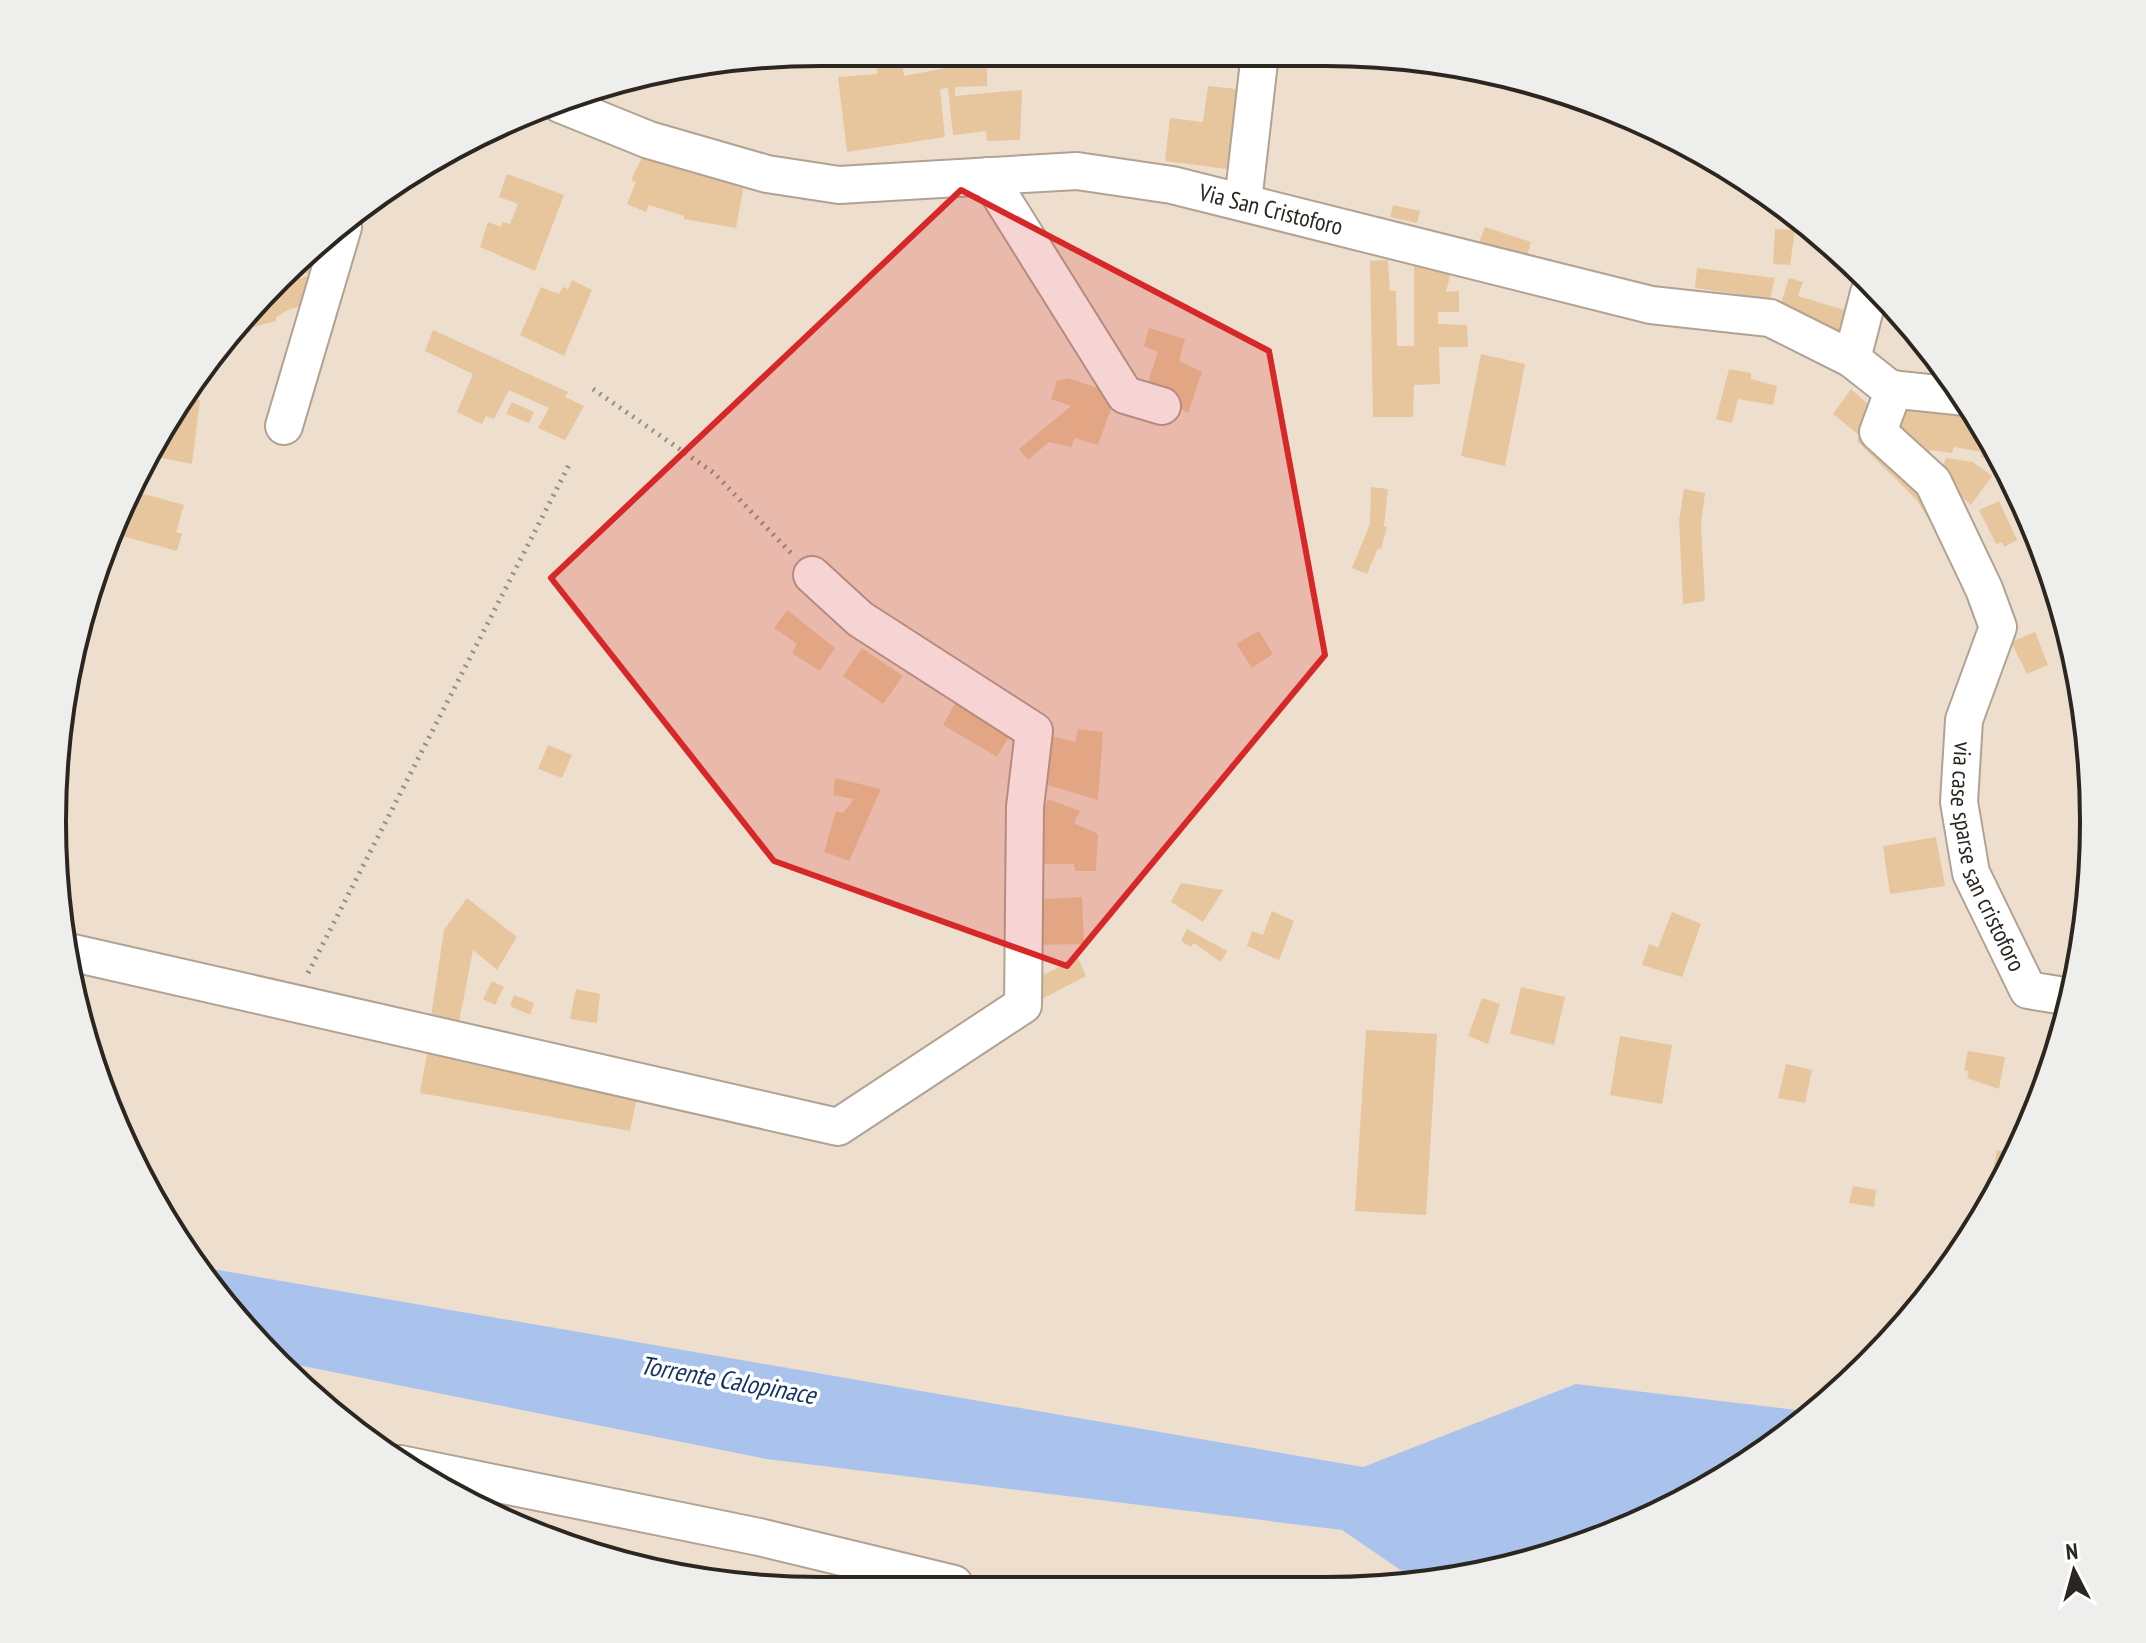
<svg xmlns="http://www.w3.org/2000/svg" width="2146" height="1643" viewBox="0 0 2146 1643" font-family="'PT Sans Narrow',sans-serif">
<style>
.water{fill:#aac3ed}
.building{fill:#e7c69d}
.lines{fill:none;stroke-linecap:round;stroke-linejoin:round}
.minor-casing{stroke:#b1a293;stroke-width:40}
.path{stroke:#988d81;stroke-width:5;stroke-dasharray:2 6;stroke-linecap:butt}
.minor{stroke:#fff;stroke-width:36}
.marked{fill:#d62828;fill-opacity:0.2;stroke:#d62828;stroke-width:6;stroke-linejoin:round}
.labels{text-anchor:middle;stroke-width:7;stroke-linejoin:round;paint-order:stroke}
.street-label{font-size:24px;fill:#2c2620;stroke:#fff}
.water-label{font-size:26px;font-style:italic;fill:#153365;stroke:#fff}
.rim{fill:none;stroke:#2c2620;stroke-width:4}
</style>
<rect width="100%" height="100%" fill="#eedece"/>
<path class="water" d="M195,1266L1363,1467L1576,1384L1813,1412L1752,1462L1572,1550L1421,1584L1342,1530L766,1459L273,1360Z"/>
<path class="building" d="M988,52L1027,54L987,60V86L955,87V96L1022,90L1020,140L987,141L986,131L953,135L948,88L940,89L945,137L847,152L838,77L877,74V63L902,62L904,76L987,60Z
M1208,86L1237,89L1227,169L1165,161L1170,118L1203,122Z
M457,147L451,163L434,157L436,155Z
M642,157L694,174L744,184L736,228L684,219V216L649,205L646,212L627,204L636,182L631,180Z
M507,174L564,195L535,271L480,247L488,222L501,227L502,222L510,224L518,204L499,197Z
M1393,205L1420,211L1417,223L1390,217Z
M1485,227L1531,242L1526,259L1479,242Z
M1775,229L1795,230L1790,265L1773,264Z
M322,243L313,274L289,272L290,268Z
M1414,251L1451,272L1446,292L1459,291V312H1438V324L1467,325L1468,347H1439L1440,384L1414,385L1413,417H1373L1370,261L1388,260L1390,291H1396L1397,346H1414Z
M1697,268L1775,278L1768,308L1735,302L1737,294L1695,288Z
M310,275V303L288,310L276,317V321L250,328V332L234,334L268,290Z
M1789,278L1803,282L1798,296L1851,312L1844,339L1778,312Z
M572,280L592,290L564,356L520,335L541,287L559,294L563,287L568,289Z
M1149,328L1185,339L1179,361L1202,372L1188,413L1146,388L1158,352L1144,346Z
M433,330L568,392L565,397L584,406L565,440L538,428L549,408L509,390L494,419L486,416L482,424L457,412L473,374L425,351Z
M1481,354L1525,364L1505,466L1461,456Z
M1729,369L1751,373V379L1777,386L1773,405L1738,399L1732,423L1716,419Z
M1068,378L1109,392L1105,401L1113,404L1098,445L1075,438L1071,447L1049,442L1028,460L1019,449L1071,406L1051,399L1057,381Z
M1851,389L1878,413L1927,486L1945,545L1916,499L1857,441L1860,436L1833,414Z
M184,399L200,400L192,464L147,455L155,437Z
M512,402L534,412L529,423L506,414Z
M1901,402L1976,415L2000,461L1980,457L1982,452L1954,447L1952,453L1930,450L1925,469L1893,441Z
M1946,458L1973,462L1992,476L1971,505L1938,477Z
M2002,465L2009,478L2014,487H2002Z
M1371,487L1388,489L1384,526L1387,527L1381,549L1378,548L1367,574L1352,568L1370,524Z
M1684,489L1705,493L1701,524L1705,601L1683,604L1679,521Z
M133,491L184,505L176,532L182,534L177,551L115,534Z
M1999,501L2017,540L2004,547L2002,542L1996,544L1979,510Z
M787,610L835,648L820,671L792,653L797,644L774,628Z
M1259,631L1273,654L1252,668L1236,644Z
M2035,632L2048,665L2027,674L2011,642Z
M862,648L903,676L883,704L843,676Z
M958,698L1013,730L997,757L943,725Z
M1078,729L1103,732L1098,800L1037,782L1047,735L1075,742Z
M548,745L572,755L562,778L538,769Z
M835,778L881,789L849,861L824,852L836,811L843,813L854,799L833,795Z
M1048,799L1080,811L1074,823L1098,834L1096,871H1075L1074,864H1043L1025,855Z
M1936,837L1945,886L1890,894L1883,846Z
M1181,883L1223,890L1203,922L1171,902Z
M1082,897L1084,944L1030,945L1029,919H1042V899Z
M467,898L517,937L497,970L473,950L459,1022L431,1017L444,930Z
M1272,911L1294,921L1279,960L1247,946L1252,931L1263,935Z
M1672,912L1701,924L1682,977L1642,965L1649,944L1658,948Z
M1187,929L1227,951L1221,962L1194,943L1191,947L1181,941Z
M1078,958L1086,976L1038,1001L1029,982Z
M492,981L504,987L495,1005L483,999Z
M1521,987L1565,997L1554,1045L1510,1034Z
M576,989L600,994L597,1023L570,1019Z
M514,995L534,1003L530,1015L510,1006Z
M1482,998L1500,1004L1488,1044L1468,1036Z
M1366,1030L1437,1034L1426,1215L1355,1211Z
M1620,1036L1672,1045L1662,1104L1610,1095Z
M428,1048L639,1088L630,1131L420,1093Z
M1968,1051L2005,1057L1999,1089L1967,1078L1969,1071L1964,1070Z
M1786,1064L1812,1070L1805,1103L1778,1098Z
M1997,1150L2015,1154L1996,1190H1989Z
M1853,1186L1876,1190L1874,1207L1849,1203Z"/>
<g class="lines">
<defs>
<g id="minor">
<path id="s1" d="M560,104L649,140L767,174L839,185L1077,171L1172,185L1651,305L1770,318L1852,359L1890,389L1966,397"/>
<path d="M988,176L1125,395L1162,406"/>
<path d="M1243,202L1260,53"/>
<path d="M1852,359L1869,293"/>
<path id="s2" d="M1894,389L1878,432L1933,482L1984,589L1998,627L1964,720L1959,802L1971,873L2028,990L2071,997"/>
<path d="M284,426L343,227"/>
<path d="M69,952L838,1127L1023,1005L1025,807L1034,731L860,619L812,575"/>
<path d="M400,1464L759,1537L954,1584"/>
</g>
</defs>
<use href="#minor" class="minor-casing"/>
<path class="path" d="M593,389L714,473L792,554
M308,973L570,463"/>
<use href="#minor" class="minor"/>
</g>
<path class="marked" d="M961,190L1269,351L1325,655L1067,966L774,861L551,578Z"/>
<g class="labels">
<g class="street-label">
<text dy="8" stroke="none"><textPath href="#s1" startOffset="728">Via San Cristoforo</textPath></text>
<text dy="8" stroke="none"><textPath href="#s2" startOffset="520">via case sparse san cristoforo</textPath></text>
</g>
<g class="water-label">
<text transform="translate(728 1380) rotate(10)" y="9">Torrente Calopinace</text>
</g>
</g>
<path d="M0 0H2146V1643H0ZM821 66H1325A755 755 0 0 1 2080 821V822A755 755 0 0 1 1325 1577H821A755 755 0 0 1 66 822V821A755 755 0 0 1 821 66Z" fill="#eeeeed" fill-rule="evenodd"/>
<path class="rim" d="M821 66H1325A755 755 0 0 1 2080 821V822A755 755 0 0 1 1325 1577H821A755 755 0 0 1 66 822V821A755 755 0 0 1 821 66Z"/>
<g transform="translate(2074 1571) rotate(354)" stroke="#ffffff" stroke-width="6" paint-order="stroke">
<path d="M0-6L14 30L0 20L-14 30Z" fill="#2c2620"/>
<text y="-12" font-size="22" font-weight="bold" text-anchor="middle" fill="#2c2620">N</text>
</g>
</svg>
